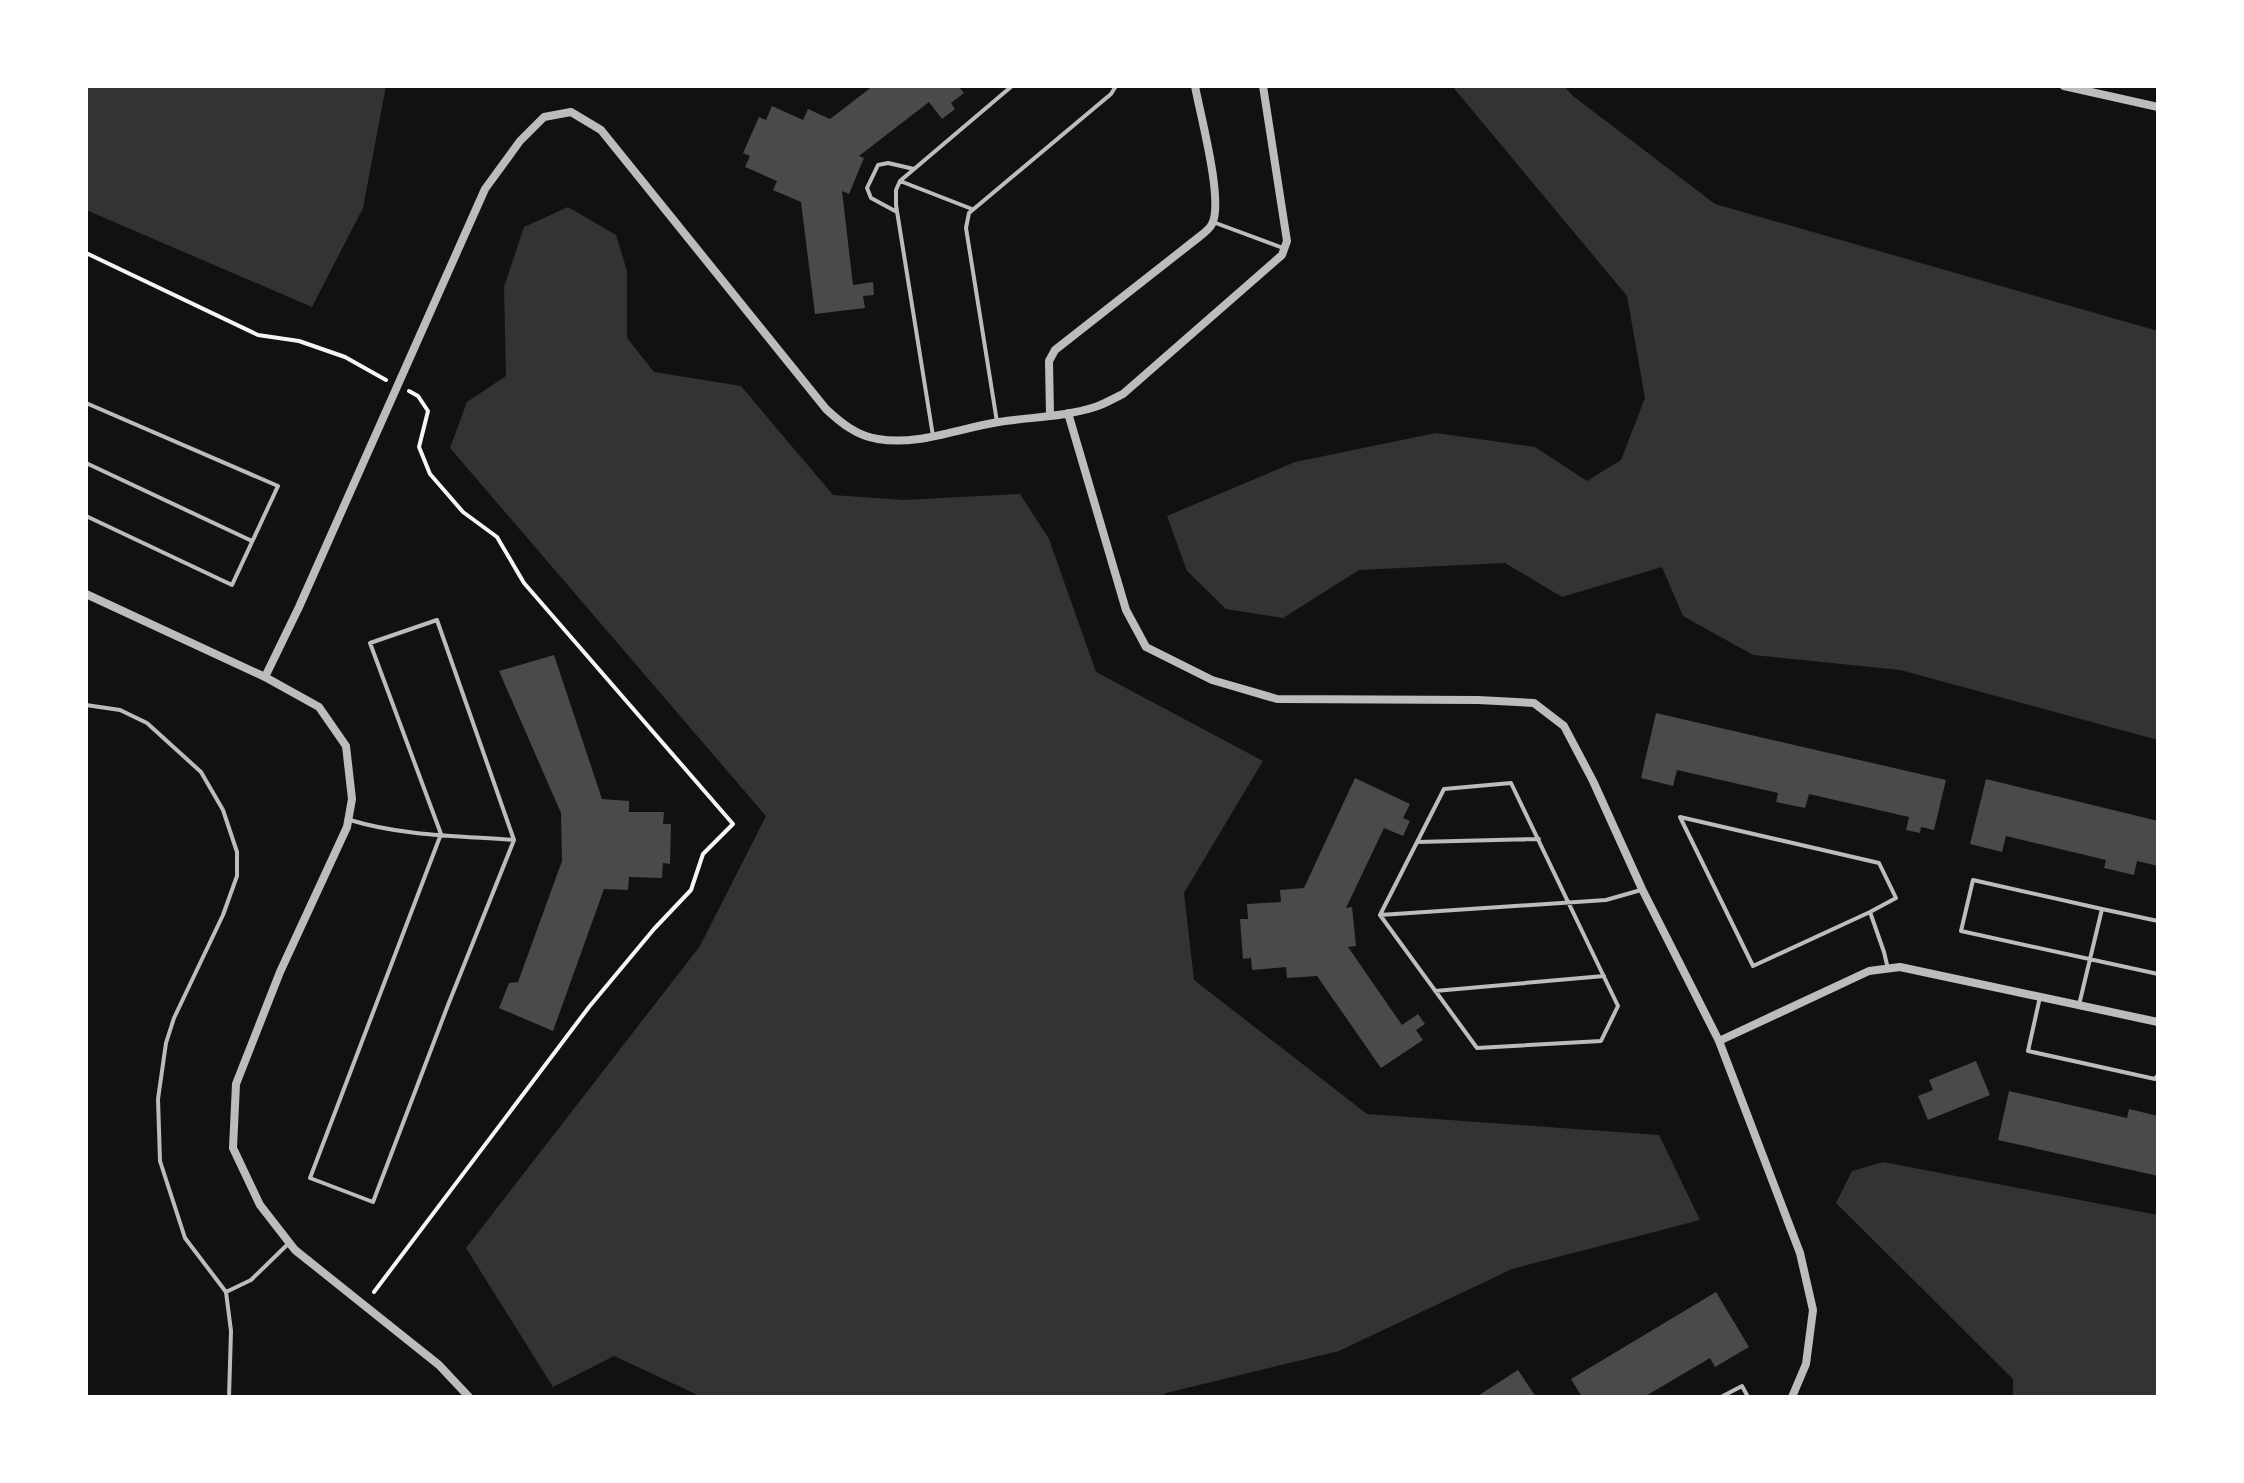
<svg xmlns="http://www.w3.org/2000/svg" width="2244" height="1483" viewBox="0 0 2244 1483" font-family="Helvetica,sans-serif">
<style>
.water{fill:#333}
.building{fill:#4a4a4a}
.lines{fill:none;stroke-linecap:round;stroke-linejoin:round}
.path{stroke:#f5f5f5;stroke-width:4}
.service{stroke:#bcbcbc;stroke-width:4}
.minor{stroke:#bcbcbc;stroke-width:8}
</style>
<rect width="100%" height="100%" fill="#111"/>
<path class="water" d="M86,86H386L363,208L312,307L86,210Z
M1452,86H1564L1573,96L1715,204L2158,331V740L1900,670L1753,655L1683,616L1662,567L1562,597L1505,563L1359,570L1283,618L1226,609L1187,571L1167,516L1295,462L1436,433L1535,447L1587,481L1621,460L1645,398L1627,296Z
M568,207L616,235L627,271V338L654,372L741,386L833,495L903,500L1020,494L1049,539L1096,672L1263,761L1184,893L1194,980L1367,1114L1659,1135L1700,1220L1512,1269L1339,1351L1166,1393L1160,1397H702L614,1356L553,1387L466,1248L700,946L766,816L450,448L467,402L506,376L504,287L524,227Z
M1883,1162L2158,1215V1397H2013V1379L1836,1203L1852,1171Z"/>
<path class="building" d="M873,86H958L964,93L951,103L955,109L942,119L929,102L859,156L864,158L849,194L842,191L853,285L873,282L874,295L863,296L865,308L815,314L801,202L773,190L777,181L745,167L750,156L743,153L759,117L766,120L772,106L803,120L808,109L830,119Z
M554,655L602,799L629,801V812H664L663,824H671L670,864L663,863L662,878L629,877L628,890L604,889L553,1031L499,1008L509,983L518,982L562,861L561,813L499,671Z
M1656,713L1946,780L1934,830L1921,827L1920,833L1906,830L1909,817L1809,794L1805,808L1776,802L1778,793L1677,770L1673,786L1641,778Z
M1355,778L1410,804L1403,818L1410,821L1403,836L1384,828L1346,908L1352,907L1356,946L1348,947L1402,1025L1418,1014L1425,1024L1416,1030L1423,1040L1381,1068L1317,976L1287,978L1286,967L1252,970L1251,958L1243,959L1240,919H1248L1247,904L1281,902L1280,890L1304,888Z
M1986,779L2158,821V866L2137,861L2134,875L2104,868L2106,860L2006,836L2002,852L1970,844Z
M1976,1061L1990,1095L1928,1120L1918,1096L1933,1090L1929,1080Z
M2009,1091L2127,1118L2129,1109L2158,1116V1176L1998,1140Z
M1716,1292L1749,1347L1715,1367L1710,1358L1644,1397H1582L1571,1379Z
M1518,1370L1536,1397H1476Z"/>
<g class="lines">
<path class="path" d="M86,253L258,335L299,341L345,357L386,380
M374,1292L589,1007L654,929L691,890L703,854L733,824L524,583L497,537L463,512L430,474L419,447L428,411L418,396L409,391"/>
<path class="service" d="M900,181L972,209
M897,212L871,198L867,188L878,165L888,163L914,169
M1213,222L1283,248
M86,403L278,486L232,585L86,516
M997,422L966,228L969,213L1111,94L1116,86
M933,436L896,205V190L900,181L1012,86
M86,463L252,541
M86,705L120,710L147,723L201,772L223,810L237,852V876L223,915L174,1018L166,1043L158,1099L160,1161L185,1238L226,1292L231,1331L229,1397
M350,820C402,836 460,836 514,840L448,1005L373,1202L310,1178L441,834L370,643L437,620L514,840
M1417,842L1539,839
M2102,909L1973,880L1961,931L2158,974
M1870,912L1753,966L1680,817L1879,863L1896,898L1870,912L1884,952L1888,969
M1380,915L1477,1048L1601,1041L1618,1006L1511,783L1444,789L1380,915L1606,900L1641,890
M1435,991L1604,976
M2040,997L2028,1051L2155,1079L2158,1075
M2079,1005L2102,909L2158,921
M226,1292L251,1280L289,1243
M1721,1397L1742,1386L1748,1397"/>
<path class="minor" d="M2064,86L2158,107
M1068,413L1126,610L1146,647L1212,680L1277,699L1478,700L1534,703L1564,726L1593,781L1642,889L1719,1041L1800,1253L1813,1310L1806,1364L1792,1397
M1050,416L1049,361L1055,350L1199,237C1203,234 1210,228 1212,224C1224,201 1200,114 1195,86
M86,594L265,677
M1719,1041L1869,971L1900,967L2158,1022
M469,1397L439,1365L295,1250L260,1205L233,1148L236,1084L280,972L347,827L352,799L346,746L319,707L265,677L299,607L485,189L520,141L544,117L571,112L601,130L826,409C841,423 857,436 878,439C918,446 959,428 999,422C1031,417 1064,417 1095,407C1105,404 1114,398 1123,394L1282,255L1287,241L1263,86"/>
</g>
<rect width="2244" height="1483" fill="none" stroke="#ffffff" stroke-width="176"/>
</svg>
